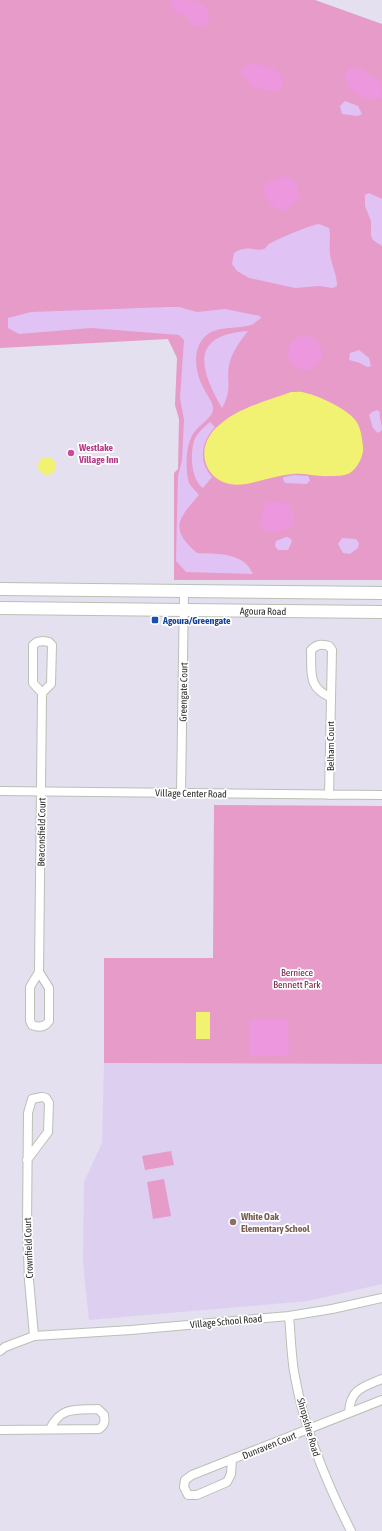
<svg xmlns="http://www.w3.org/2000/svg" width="382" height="1531" viewBox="0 0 382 1531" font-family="'Asap Condensed',sans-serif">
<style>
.education{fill:#ddcff0}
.green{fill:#e69bc8}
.sand{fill:#e0c3f4}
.pitch{fill:#ed97df}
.water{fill:#f1f271}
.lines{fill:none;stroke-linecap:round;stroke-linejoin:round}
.minor-casing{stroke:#b9c1b3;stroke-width:10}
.secondary-casing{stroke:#b9c1b3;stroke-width:14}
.minor{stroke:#fff;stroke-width:8}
.secondary{stroke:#fff;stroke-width:12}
.hotel-dot{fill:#d1479c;stroke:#fff;stroke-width:1.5}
.transit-dot{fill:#1a4fb4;stroke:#fff;stroke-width:1.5}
.education-dot{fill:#8d6e63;stroke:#fff;stroke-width:1.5}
.labels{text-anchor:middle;stroke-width:3.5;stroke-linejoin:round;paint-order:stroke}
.hotel-label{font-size:10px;font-weight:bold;fill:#b23c85;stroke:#fff;text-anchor:start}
.street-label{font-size:10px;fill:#2d2d2d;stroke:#fff}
.transit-label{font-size:10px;font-weight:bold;fill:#164399;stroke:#fff;text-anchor:start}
.park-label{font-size:10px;fill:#6f1941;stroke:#fff}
.education-label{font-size:10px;font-weight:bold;fill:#785e54;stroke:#fff;text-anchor:start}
</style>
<rect width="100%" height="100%" fill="#e4e0ef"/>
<path class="education" d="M104,1063L382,1064V1284L308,1301L89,1320L83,1262L84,1182L102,1143Z"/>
<path class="green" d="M0,0H315L382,24V580H174V473L178,469L179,419L175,405L177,358L168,339L0,348Z
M214,805L382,806V1064L104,1063V958H213Z
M171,1151L174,1165L145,1170L142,1156Z
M164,1179L171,1216L153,1219L147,1182Z"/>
<path class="sand" d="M345,101L358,106L362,114L358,116L342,114L340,106Z
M369,193L382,199V246L373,240L371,236V221L365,206V195Z
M319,224L329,228C331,237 329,246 330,255C332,266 337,275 337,286L333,288L319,286L295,288L249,278L237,271L232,264L234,253C247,244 255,252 264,249C266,248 267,245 269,244C277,239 311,225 319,224Z
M168,307H179L197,312L225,309L260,316L261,318C258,320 254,324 251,325C235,330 214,324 202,340C192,354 196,375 204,389C207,396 213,401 213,409C213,417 201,424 196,430C185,442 185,468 189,483C191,487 196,491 199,495C178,519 169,529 197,553C217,554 244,552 253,574L186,572L176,561L178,476L182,460L184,420L180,398L184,340L179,335L91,328L19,334L8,328V318L31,312Z
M248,331C240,341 232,352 229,365C226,383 233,388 222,408C199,368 190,335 248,331Z
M359,350L369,358L371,366L367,367L360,363L349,360L350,353Z
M377,410L380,412C379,419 382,423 382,430L378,433L373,428L369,415L372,412Z
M210,422L215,427C201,442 198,461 212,477L203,488C191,479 190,455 194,441C197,433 204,427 210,422Z
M294,475L308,476L310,480L307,484L285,483L283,479L284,477Z
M286,537L290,538L292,541L288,550H278L275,546L276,541Z
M342,538L356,539L359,543L358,548L350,554L343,553L338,544Z"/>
<path class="pitch" d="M171,0C189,0 215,0 208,23L203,27L194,26C190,23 188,19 185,16C177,11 168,11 171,0Z
M252,64C266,64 288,71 282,88L277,92H274L253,88L241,72L245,66Z
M356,67C366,68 371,78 381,81L382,97C367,108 335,84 349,68Z
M287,176L295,180L300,197L287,209L280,211L270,203L262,190L268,181Z
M288 353a17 17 0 1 1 34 0a17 17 0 1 1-34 0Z
M269,501L288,503C298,518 296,531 276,531C270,531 265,532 260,528L264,505Z
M250,1019L288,1020L289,1055H249Z"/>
<path class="water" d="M291,392C296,392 301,391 306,393C319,396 349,410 356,421C361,428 362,438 363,447C364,455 358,468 350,473C344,476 336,476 330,476C318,477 305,473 293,474C278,475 262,481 246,484C209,491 190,452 217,427C237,408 267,401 291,392Z
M38 466a9 9 0 1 1 18 0a9 9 0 1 1-18 0Z
M196,1012H210V1039H196Z"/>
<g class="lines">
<defs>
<path id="minor" d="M43,641L49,642L52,645L51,684L42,693L33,683V645L37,642Z
M0,791L382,795
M181,793L184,592
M329,795L332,650L329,646C321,644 317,644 311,650C312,672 307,687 330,697
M39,972L49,988V1021C45,1027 39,1028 32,1025L30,1021V987L39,972L42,693
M27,1160L48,1132L49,1103L46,1098L42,1097L32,1099L28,1113L27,1225L29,1280L34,1336
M289,1316C291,1336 291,1357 295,1377C305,1432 326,1482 351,1531
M0,1351L5,1347L34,1336L131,1330L289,1316L332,1309L382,1298
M349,1413C350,1389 363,1387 382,1379
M0,1430L99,1429C105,1425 105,1421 104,1415L98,1409C76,1410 61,1406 50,1429
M232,1459L231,1474L227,1482L197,1495H188L184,1487L185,1480L192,1475L382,1400"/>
<g id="secondary">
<path d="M0,589L382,593"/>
<path id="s1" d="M0,608L382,612"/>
</g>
</defs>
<use href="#minor" class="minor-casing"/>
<use href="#secondary" class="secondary-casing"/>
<use href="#minor" class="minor"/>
<use href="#secondary" class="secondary"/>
</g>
<circle class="hotel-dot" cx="71" cy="453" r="4"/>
<rect class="transit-dot" x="151" y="616" width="8" height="8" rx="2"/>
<circle class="education-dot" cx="233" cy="1222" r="4"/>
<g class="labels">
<g class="hotel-label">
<text x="79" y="451">Westlake<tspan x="79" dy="12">Village Inn</tspan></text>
</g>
<g class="street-label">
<text dy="4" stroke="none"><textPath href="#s1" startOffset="263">Agoura Road</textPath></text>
<text transform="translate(183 692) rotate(-89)" y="4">Greengate Court</text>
<text transform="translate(330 746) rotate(-90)" y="4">Belham Court</text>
<text transform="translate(191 793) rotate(1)" y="4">Village Center Road</text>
<text transform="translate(41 832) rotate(-89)" y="4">Beaconsfield Court</text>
<text transform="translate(28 1248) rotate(-92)" y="4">Crownfield Court</text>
<text transform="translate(226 1321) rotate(-5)" y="4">Village School Road</text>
<text transform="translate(309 1427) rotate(74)" y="4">Shropshire Road</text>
<text transform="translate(269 1445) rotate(-22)" y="4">Dunraven Court</text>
</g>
<g class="transit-label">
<text x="163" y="624">Agoura/Greengate</text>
</g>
<g class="park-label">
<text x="297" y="976">Berniece<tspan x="297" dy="12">Bennett Park</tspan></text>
</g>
<g class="education-label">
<text x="241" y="1220">White Oak<tspan x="241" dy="12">Elementary School</tspan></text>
</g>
</g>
</svg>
